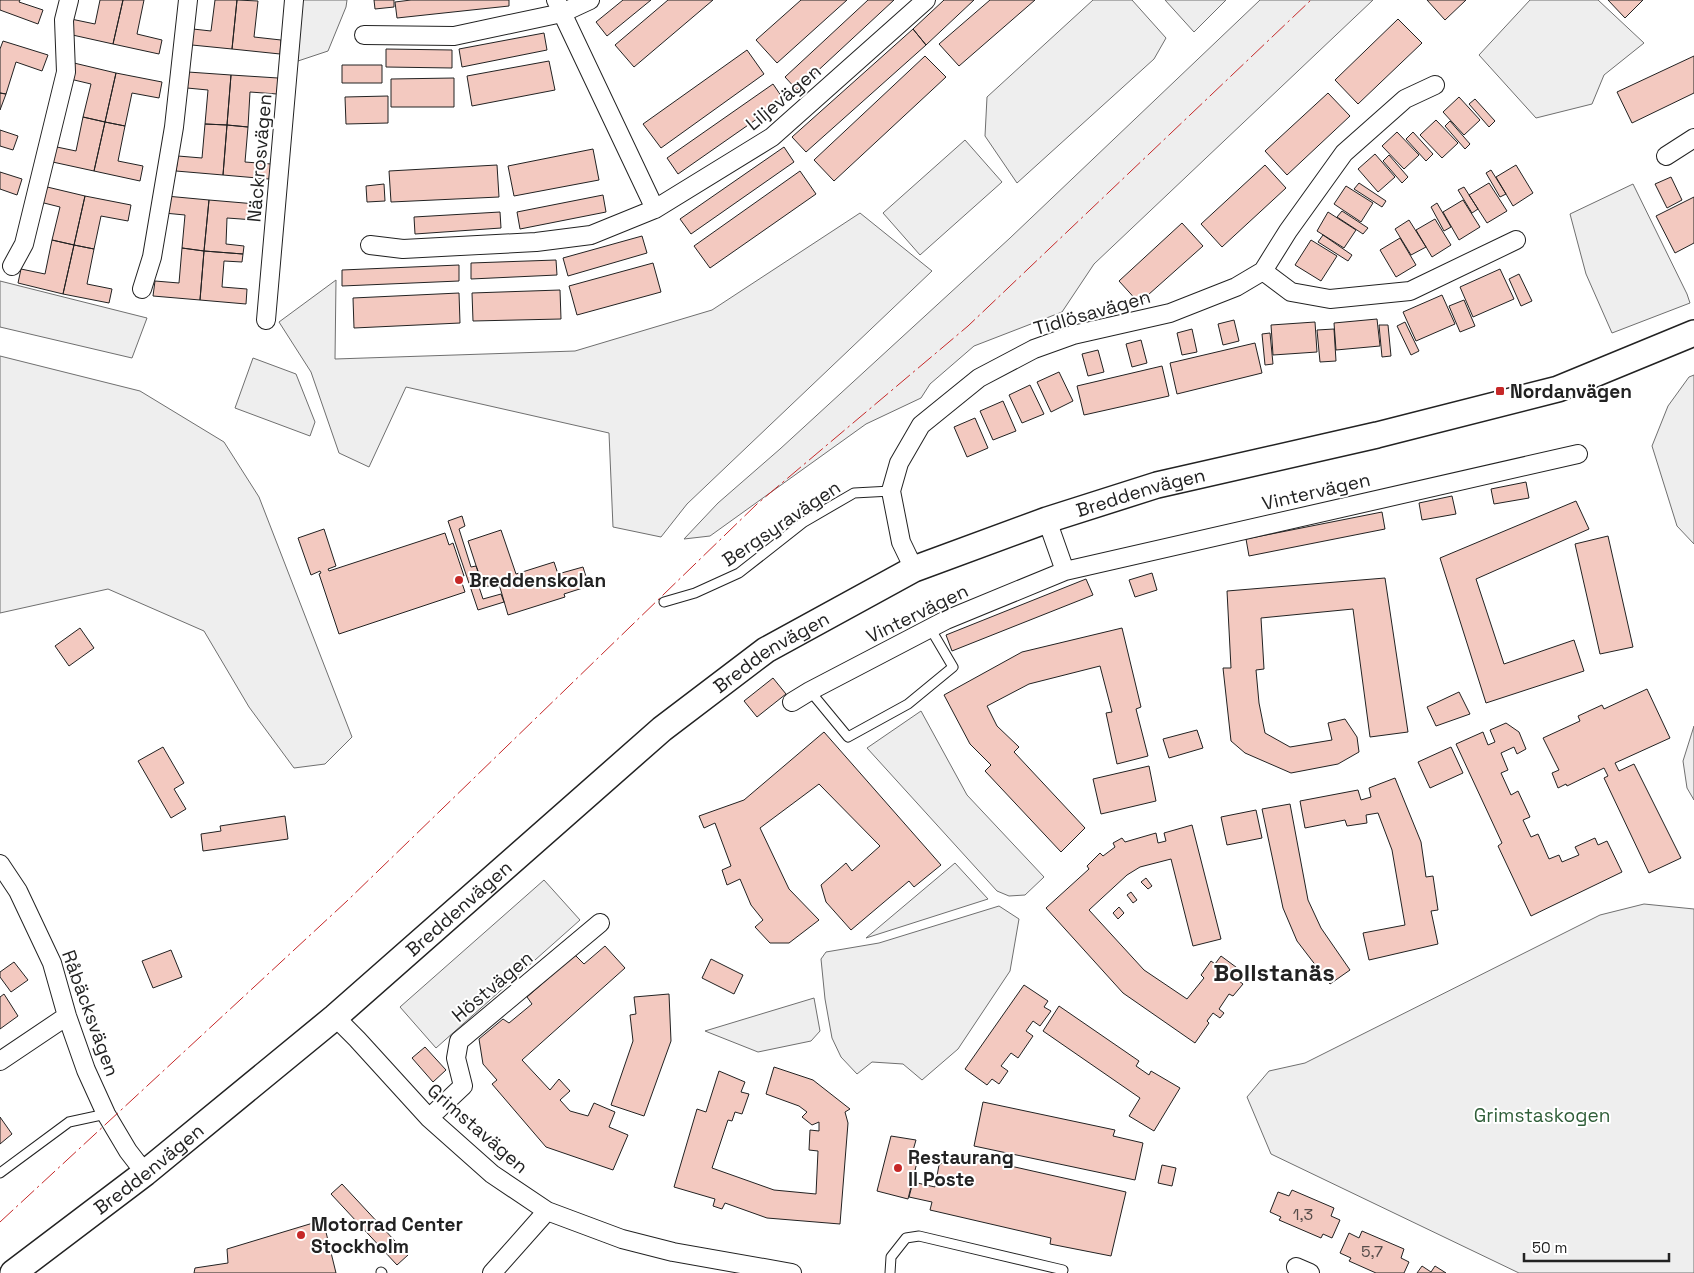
<svg xmlns="http://www.w3.org/2000/svg" width="1694" height="1273" viewBox="0 0 1694 1273" font-family="'Space Grotesk',sans-serif">
<style>
.green{fill:#eee;stroke:#6f6f6f}
.building{fill:#f3c9c0;stroke:#222}
.lines{fill:none;stroke-linecap:round;stroke-linejoin:round}
.lane-casing{stroke:#222;stroke-width:11}
.street-casing{stroke:#222;stroke-width:20}
.secondary-casing{stroke:#222;stroke-width:28}
.lane{stroke:#fff;stroke-width:9}
.street{stroke:#fff;stroke-width:18}
.secondary{stroke:#fff;stroke-width:25}
.power{stroke:#c62828;stroke-width:1;stroke-dasharray:18 4 2.5 4;stroke-linecap:butt}
.poi-dot{fill:#c62828;stroke:#fff;stroke-width:2}
.labels{text-anchor:middle;stroke-width:4;stroke-linejoin:round;paint-order:stroke}
.number-label{font-size:16px;fill:#564c4a}
.street-label{font-size:19px;fill:#222;stroke:#fff}
.poi-label{font-size:19px;font-weight:bold;fill:#222;stroke:#fff;text-anchor:start}
.park-label{font-size:19px;fill:#2f5e38;stroke:#fff}
.district-label{font-size:24px;font-weight:bold;fill:#222;stroke:#fff}
</style>
<rect width="100%" height="100%" fill="#fff"/>
<path class="green" d="M297,0H347L346,7L328,51L292,63Z
M1093,0H1132L1166,38L1154,59L1017,183L985,136L987,97Z
M1165,0H1226L1194,32Z
M1260,0H1373L1094,264L1062,312L974,346L930,384L921,398L866,424L710,536L684,539L718,503L780,449L1010,238Z
M1530,0H1598L1644,43L1604,75L1592,104L1536,118L1479,55Z
M965,140L1002,182L920,255L883,213Z
M1633,184L1687,294L1690,303L1612,333L1586,274L1570,214Z
M860,213L932,271L687,504L661,537L613,527L609,433L406,387L369,467L339,453L311,372L279,322L336,280L335,359L575,351L712,310Z
M0,281L147,318L132,358L0,327Z
M0,356L140,391L224,442L259,497L352,737L325,764L294,768L249,707L204,631L108,589L0,613Z
M253,358L296,374L315,422L310,436L235,408Z
M1694,375V544L1677,526L1652,446L1668,406L1689,377Z
M921,711L967,795L1044,877L1025,895L1009,896L997,891L867,748Z
M1694,726V800L1687,788L1683,761Z
M955,863L988,899L866,938Z
M544,880L580,920L436,1048L400,1007Z
M1644,904L1694,909V1273H1519L1271,1154L1247,1097L1269,1071L1305,1063L1600,915Z
M999,906L1019,919L1010,971L958,1049L922,1080L903,1064L872,1062L857,1074L841,1057L832,1038L825,999L821,959L826,952L879,943Z
M814,998L820,1031L811,1041L758,1052L705,1031Z"/>
<path class="building" d="M0,0H20L19,2L43,10L38,24L0,10Z
M100,0H123L113,44L68,34L71,19L95,24Z
M123,0H144L137,34L162,40L159,54L113,44Z
M215,0H237L232,49L192,45L193,29L211,31Z
M237,0L258,1L254,37L281,40L280,54L232,49Z
M374,0H394V7L375,9Z
M411,0H509V6L397,18L395,2Z
M623,0H651L607,36L596,22Z
M668,0H713L634,67L615,45Z
M801,0H847L777,63L756,40Z
M868,0H894L797,90L785,77Z
M944,0H974L926,45L913,29Z
M990,0H1035L959,66L939,44Z
M1427,0H1466L1445,20Z
M1608,0H1643L1625,18Z
M1398,19L1422,43L1358,104L1335,80Z
M913,29L926,45L806,152L792,137Z
M544,33L547,50L462,67L459,49Z
M3,41L48,55L42,71L16,62L6,94L0,93V49Z
M386,49L452,50V68L386,67Z
M747,50L764,74L661,148L643,124Z
M925,56L946,77L834,181L814,160Z
M1694,56V93L1632,123L1617,92Z
M549,61L555,90L472,106L467,76Z
M74,63L116,73L105,122L83,117L91,84L70,79Z
M342,65H382V83H342Z
M188,72L231,75L227,125L205,124L208,90L187,88Z
M116,73L162,82L159,98L132,93L125,126L105,122Z
M231,75L278,78L277,94L250,92L248,127L227,125Z
M454,78V107H391V79Z
M773,84L784,100L678,174L667,158Z
M0,93L6,94L0,110Z
M1328,93L1350,116L1287,175L1265,151Z
M388,96V123L346,124L345,97Z
M1459,97L1480,120L1464,135L1443,112Z
M1475,99L1495,121L1489,127L1469,104Z
M83,117L105,122L94,171L48,161L52,146L76,151Z
M1436,120L1458,143L1442,158L1420,135Z
M1450,121L1470,144L1465,149L1445,126Z
M105,122L125,126L118,161L143,166L140,181L94,171Z
M205,124L227,125L223,175L176,171L178,156L202,158Z
M227,125L248,127L245,162L271,164L269,179L223,175Z
M0,130L18,136L13,150L0,146Z
M1397,132L1419,155L1404,169L1382,146Z
M1413,132L1433,154L1426,161L1406,139Z
M784,147L794,162L691,234L680,219Z
M593,149L599,180L514,196L508,166Z
M1375,154L1395,177L1378,192L1358,169Z
M1389,155L1408,177L1402,183L1383,161Z
M497,165L499,197L391,202L389,171Z
M1265,165L1286,188L1222,247L1201,224Z
M1516,165L1533,193L1513,206L1496,177Z
M1491,170L1506,194L1500,197L1486,173Z
M800,171L816,194L710,268L694,246Z
M0,172L22,179L17,195L0,189Z
M1671,177L1682,200L1667,208L1655,184Z
M1359,183L1386,201L1382,207L1354,189Z
M1489,183L1507,211L1487,223L1469,195Z
M384,184L385,201L367,202L366,186Z
M43,186L85,196L74,245L52,240L60,207L40,202Z
M1346,186L1373,203L1361,222L1334,204Z
M1464,187L1478,209L1472,213L1458,190Z
M603,195L606,212L520,229L517,212Z
M85,196L131,205L128,221L101,216L94,249L74,245Z
M166,196L209,200L204,251L182,248L185,215L164,213Z
M1694,197V243L1675,253L1656,216Z
M209,200L256,204L255,220L227,218L226,244L244,246L243,254L204,251Z
M1463,200L1480,227L1459,240L1443,212Z
M1437,203L1451,227L1444,231L1431,207Z
M1342,211L1368,228L1363,234L1337,217Z
M500,212L501,228L415,234L414,217Z
M1328,212L1356,230L1344,248L1317,231Z
M1435,219L1451,245L1432,257L1416,230Z
M1409,220L1426,247L1411,255L1395,229Z
M1182,223L1203,246L1139,303L1119,281Z
M1323,235L1352,255L1348,261L1318,242Z
M642,236L647,253L568,276L563,258Z
M1400,238L1416,265L1396,277L1380,250Z
M52,240L74,245L63,294L18,283L21,269L45,274Z
M1311,240L1337,256L1321,281L1295,265Z
M74,245L94,249L87,284L112,289L109,303L63,294Z
M182,248L204,251L200,300L153,296L155,281L179,283Z
M204,251L243,254L242,262L224,261L222,287L247,289L246,304L200,300Z
M556,260L557,275L471,279V263Z
M653,263L661,292L577,315L569,286Z
M459,265V281L342,286V270Z
M1500,269L1514,299L1473,317L1460,287Z
M1519,274L1532,301L1521,306L1509,279Z
M560,290L561,319L473,321L472,293Z
M459,293L460,323L354,328L353,298Z
M1442,295L1455,324L1416,341L1403,312Z
M1464,300L1475,326L1460,332L1449,306Z
M1377,319L1380,346L1336,350L1334,323Z
M1234,320L1239,341L1223,345L1218,324Z
M1315,322L1317,352L1273,355L1271,325Z
M1405,322L1419,351L1411,355L1397,326Z
M1379,325H1388L1391,356L1382,357Z
M1192,329L1197,352L1182,355L1177,333Z
M1334,329L1336,361L1320,362L1317,330Z
M1270,333L1273,364L1265,365L1262,334Z
M1141,340L1147,363L1132,367L1126,344Z
M1255,343L1262,373L1177,394L1170,363Z
M1098,350L1104,372L1088,376L1082,354Z
M1162,366L1169,396L1084,415L1077,386Z
M1059,372L1073,401L1051,412L1037,382Z
M1030,385L1044,414L1022,423L1009,395Z
M1003,401L1016,431L993,440L980,411Z
M975,418L988,448L967,457L954,427Z
M1526,482L1529,498L1494,504L1491,489Z
M1452,496L1456,514L1422,520L1419,503Z
M1576,501L1589,529L1476,579L1504,664L1574,640L1584,671L1486,703L1440,558Z
M1382,512L1385,529L1249,556L1246,539Z
M462,516L465,526L459,529L471,567L476,566L478,571L474,572L483,599L501,594L504,602L478,610L448,521Z
M324,529L336,566L328,569L329,571L445,533L449,545L453,543L464,576L460,577L465,592L339,634L319,574L321,573L320,571L311,575L298,538Z
M501,530L516,574L554,562L558,574L583,567L589,586L564,594L565,597L508,615L499,584L483,587L468,541Z
M1608,536L1633,647L1600,654L1575,544Z
M1152,573L1157,590L1135,597L1129,580Z
M1385,578L1408,732L1370,737L1353,609L1261,618L1264,669L1256,670L1259,703L1265,733L1290,747L1332,740L1328,723L1345,719L1357,737L1359,752L1338,764L1291,773L1245,753L1231,741L1223,668H1231L1227,591Z
M1086,579L1093,595L952,651L946,635Z
M80,628L94,648L69,666L55,646Z
M1122,628L1141,707L1136,709L1148,756L1117,764L1106,713L1112,712L1100,666L1029,684L987,706L997,726L1019,747L1014,752L1085,828L1061,852L985,771L991,765L970,744L944,695L1022,652Z
M773,678L786,694L757,717L744,701Z
M1647,689L1670,738L1615,763L1619,771L1634,764L1681,858L1649,873L1604,778L1608,776L1604,768L1567,786L1566,784L1558,788L1552,773L1559,770L1543,738L1580,721L1578,716L1602,705L1604,709Z
M1459,692L1470,714L1436,726L1427,707Z
M1506,723L1519,732L1526,749L1517,754L1514,747L1501,753L1508,770L1501,773L1511,795L1518,791L1530,817L1523,820L1531,837L1538,834L1549,859L1559,855L1562,862L1579,855L1575,847L1595,838L1598,845L1607,841L1622,872L1531,916L1498,846L1502,843L1456,744L1483,732L1488,745L1495,742L1490,730Z
M1197,730L1203,748L1169,758L1163,739Z
M824,732L941,865L914,887L909,881L851,930L826,902L821,885L846,863L852,871L880,846L819,784L760,828L789,889L819,920L789,943H770L755,927L763,920L751,905L740,879L727,885L722,870L731,866L715,823L704,828L699,816L744,800Z
M163,747L184,783L174,789L186,809L171,818L138,761Z
M1451,747L1463,773L1430,788L1418,762Z
M1149,766L1156,801L1101,814L1093,779Z
M1395,778L1421,842L1426,877L1433,876L1438,910L1431,911L1438,944L1369,960L1363,933L1405,925L1392,850L1378,813L1366,815L1367,823L1347,826L1345,820L1305,828L1300,801L1358,790L1361,800L1371,797L1369,788Z
M1290,804L1308,900L1321,928L1350,970L1330,984L1297,941L1283,908L1262,809Z
M1256,810L1262,838L1227,845L1221,817Z
M285,816L288,839L203,851L201,834L221,831L220,826Z
M1192,825L1221,939L1193,946L1171,859L1140,867L1127,875L1089,910L1144,970L1187,999L1204,978L1201,975L1211,961L1215,964L1221,956L1244,973L1239,981L1243,984L1233,996L1229,994L1219,1009L1224,1013L1220,1018L1213,1013L1207,1021L1209,1023L1195,1043L1123,993L1046,908L1089,869L1087,866L1100,853L1103,856L1115,847L1113,843L1122,838L1125,842L1156,833L1158,843L1166,841L1164,833Z
M1146,878L1152,886L1148,889L1141,882Z
M1131,892L1137,900L1133,903L1127,895Z
M1119,907L1124,913L1118,919L1113,913Z
M605,946L625,968L522,1060L550,1090L559,1079L570,1091L560,1100L570,1111L588,1116L594,1103L615,1112L609,1127L628,1135L613,1170L546,1147L492,1084L497,1080L483,1064L479,1039L503,1019L509,1023L532,1004L527,997L575,955L584,964Z
M171,950L182,977L153,988L142,961Z
M711,959L743,975L734,994L702,978Z
M14,962L28,980L11,992L0,977V972Z
M1024,985L1048,1001L1044,1007L1051,1011L1040,1026L1033,1021L1026,1031L1033,1036L1018,1058L1011,1053L1001,1066L1008,1071L999,1084L992,1079L987,1085L965,1069Z
M4,994L18,1016L0,1029V997Z
M669,994L671,1041L644,1116L611,1105L633,1041L630,1015L636,1014L634,997Z
M1059,1006L1139,1061L1136,1066L1149,1075L1151,1071L1180,1088L1154,1131L1129,1116L1140,1098L1043,1031Z
M425,1047L446,1070L433,1082L412,1058Z
M774,1067L813,1080L850,1109L845,1112L848,1123L840,1224L767,1218L725,1203L722,1209L713,1206L715,1199L674,1187L697,1109L706,1112L719,1071L745,1082L741,1092L749,1094L742,1114L735,1112L732,1121L728,1120L712,1168L774,1190L816,1194L818,1151L809,1150L810,1130L819,1131V1122L812,1125L802,1117L807,1112L799,1106L766,1094Z
M983,1102L1115,1130L1113,1136L1143,1143L1135,1180L974,1146Z
M0,1117L12,1134L0,1144Z
M891,1136L916,1140L912,1154L918,1158L908,1199L877,1191Z
M957,1154L1126,1192L1111,1256L1050,1244L1051,1238L930,1210L932,1202L909,1197L913,1182L935,1187L939,1165Z
M1162,1165L1176,1168L1172,1186L1158,1183Z
M342,1184L408,1255L397,1265L331,1194Z
M1292,1190L1334,1208L1331,1216L1340,1220L1332,1238L1323,1234L1321,1238L1279,1220L1281,1217L1270,1212L1278,1192L1289,1196Z
M323,1220L336,1273H194L195,1268L228,1263L227,1249Z
M1362,1231L1404,1249L1401,1258L1409,1262L1404,1273H1376L1349,1261L1351,1258L1340,1253L1349,1233L1359,1238Z
M1422,1266L1431,1272L1435,1266L1446,1273H1417Z"/>
<g class="lines">
<defs>
<path id="lane" d="M664,602L695,593L739,573L804,522L854,493L891,491
M810,691L848,737L908,704L953,667L930,628
M0,1173L69,1122L106,1114
M381,1272L382,1273
M890,1273L891,1257L906,1238L919,1236L1063,1270L1062,1273"/>
<path id="street" d="M556,0L655,209
M364,35L454,36L562,13L590,0
M1666,156L1694,138
M370,245L403,249L536,242L591,235L655,209L772,137L926,0
M12,266L24,244L66,72L64,20L69,0
M1263,271L1291,292L1330,299L1410,291L1516,240
M142,289L152,257L174,127L188,0
M266,320L294,0
M1047,520L1065,571
M914,569L901,542L891,491L899,463L921,425L979,378L1034,349L1073,335L1170,313L1236,287L1263,271L1288,231L1344,153L1405,99L1435,85
M792,702L810,691L946,620L1065,571L1578,454
M0,864L18,891L52,963L67,1016L86,1070L106,1114L128,1151L145,1173
M335,1017L357,1039L429,1118L492,1174L547,1211L622,1239L673,1252L792,1273
M0,1061L67,1016
M429,1118L463,1086L456,1058L459,1041L600,923
M1296,1267L1310,1273
M492,1273L547,1211"/>
<g id="secondary">
<path id="s1" d="M13,1273L145,1173L335,1017L662,729L766,650L914,569L1047,520L1157,485L1377,435L1558,389L1694,333"/>
</g>
</defs>
<use href="#lane" class="lane-casing"/>
<use href="#street" class="street-casing"/>
<use href="#secondary" class="secondary-casing"/>
<use href="#lane" class="lane"/>
<use href="#street" class="street"/>
<use href="#secondary" class="secondary"/>
<path class="power" d="M0,1222L347,901L757,504L968,326L1311,0"/>
</g>
<g class="poi-dot">
<rect x="1495" y="386" width="10" height="10" rx="2.5"/>
<circle cx="459" cy="580" r="5"/>
<circle cx="898" cy="1168" r="5"/>
<circle cx="301" cy="1235" r="5"/>
</g>
<g class="labels">
<g class="number-label">
<text x="1303" y="1220">1,3</text>
<text x="1372" y="1257">5,7</text>
</g>
<g class="street-label">
<text transform="translate(783 97) rotate(-40)" y="7">Liljevägen</text>
<text transform="translate(259 158) rotate(-85)" y="7">Näckrosvägen</text>
<text transform="translate(1092 312) rotate(-16)" y="7">Tidlösavägen</text>
<text transform="translate(1316 491) rotate(-13)" y="7">Vintervägen</text>
<text dy="7" stroke="none"><textPath href="#s1" startOffset="1386">Breddenvägen</textPath></text>
<text transform="translate(781 523) rotate(-34)" y="7">Bergsyravägen</text>
<text transform="translate(917 613) rotate(-26)" y="7">Vintervägen</text>
<text dy="7" stroke="none"><textPath href="#s1" startOffset="981">Breddenvägen</textPath></text>
<text dy="7" stroke="none"><textPath href="#s1" startOffset="576">Breddenvägen</textPath></text>
<text transform="translate(492 986) rotate(-40)" y="7">Höstvägen</text>
<text transform="translate(91 1013) rotate(70)" y="7">Råbäcksvägen</text>
<text transform="translate(478 1128) rotate(41)" y="7">Grimstavägen</text>
<text dy="7" stroke="none"><textPath href="#s1" startOffset="171">Breddenvägen</textPath></text>
</g>
<g class="poi-label">
<text x="1510" y="398">Nordanvägen</text>
<text x="469" y="587">Breddenskolan</text>
<text x="908" y="1164">Restaurang<tspan x="908" dy="22">Il Poste</tspan></text>
<text x="311" y="1231">Motorrad Center<tspan x="311" dy="22">Stockholm</tspan></text>
</g>
<g class="park-label">
<text x="1542" y="1122">Grimstaskogen</text>
</g>
<g class="district-label">
<text x="1274" y="981">Bollstanäs</text>
</g>
</g>
<path d="M1524 1253v8h145v-8" fill="none" stroke="#222222" stroke-width="2.5"/>
<text x="1532" y="1253" font-size="15" fill="#222222" stroke="#ffffff" stroke-width="4" paint-order="stroke">50 m</text>
</svg>
